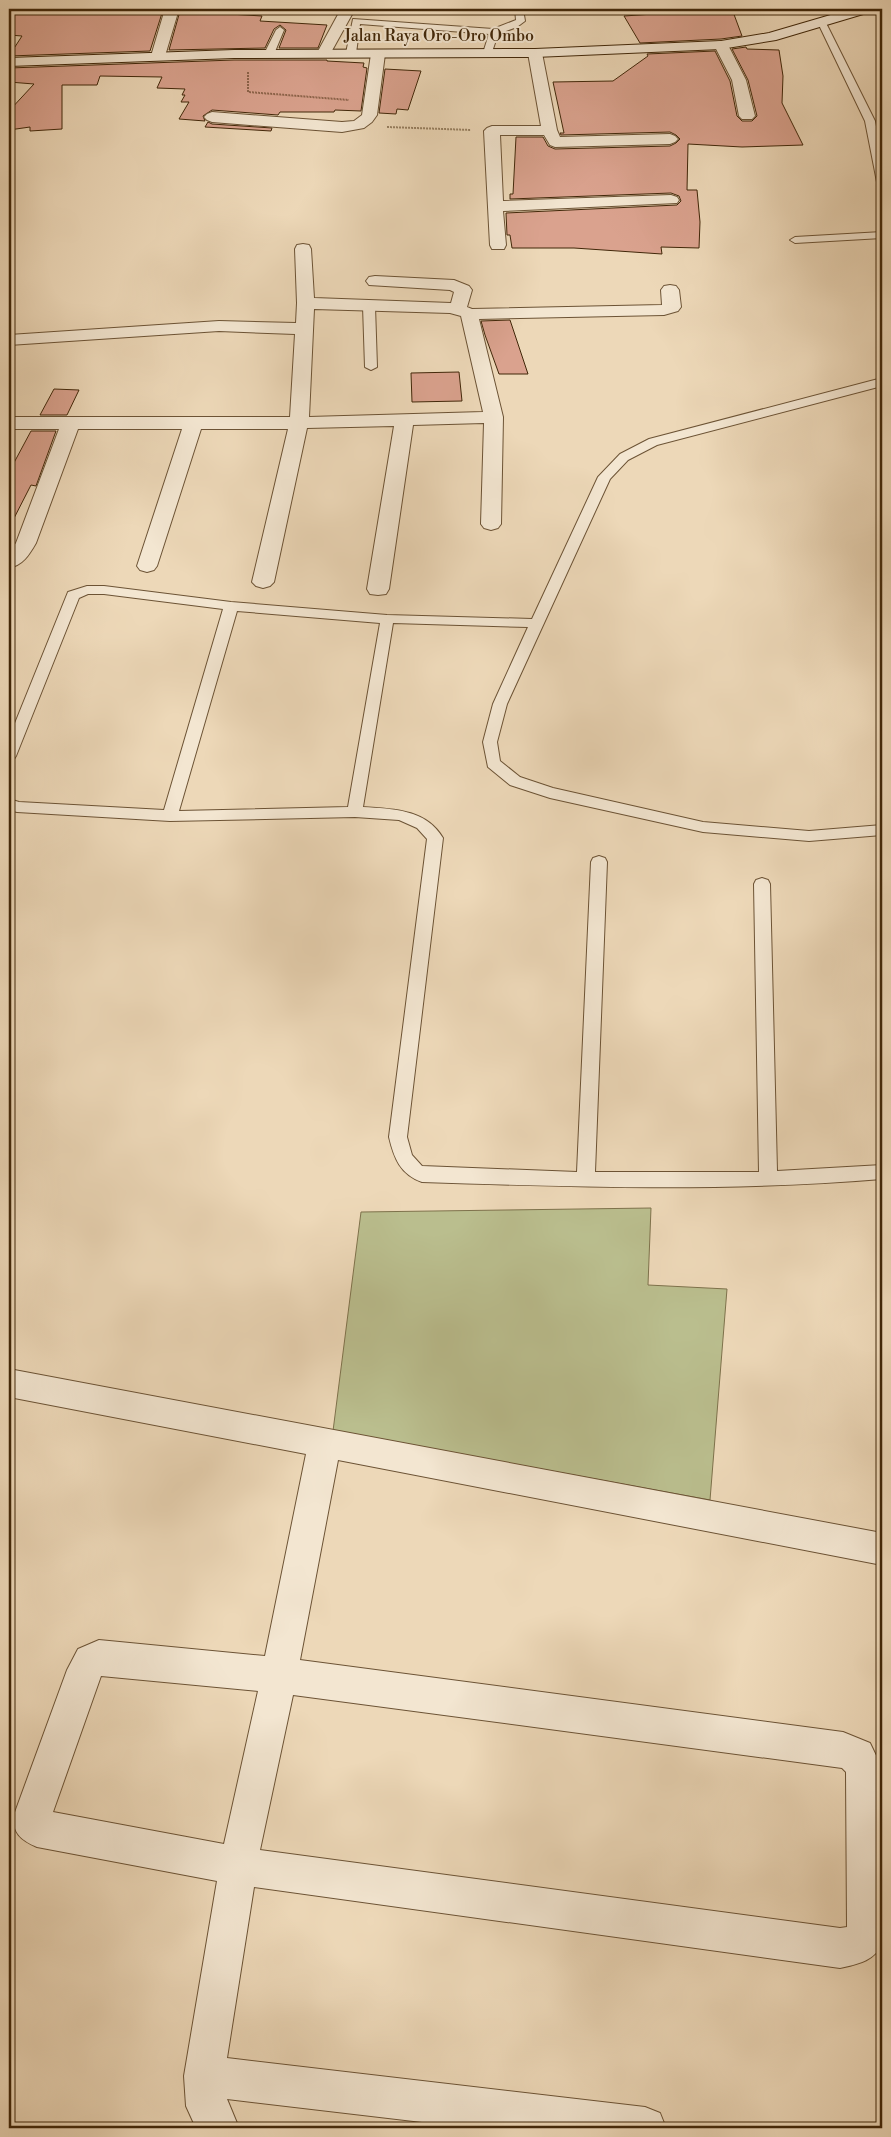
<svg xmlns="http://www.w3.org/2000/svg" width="891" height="2137" viewBox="0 0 891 2137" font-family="'Libre Bodoni',serif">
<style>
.green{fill:#babe8e;stroke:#7e724c}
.building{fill:#daa28e;stroke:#412709}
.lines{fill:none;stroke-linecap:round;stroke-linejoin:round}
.lane-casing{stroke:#6c5335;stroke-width:2}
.street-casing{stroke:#6c5335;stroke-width:2}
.secondary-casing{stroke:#412709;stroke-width:2}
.path{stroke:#412709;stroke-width:2;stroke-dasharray:0.5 1;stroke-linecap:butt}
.lane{fill:#f3e6d1;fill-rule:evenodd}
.street{fill:#f3e6d1;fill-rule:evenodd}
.secondary{fill:#f3e6d1;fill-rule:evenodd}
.labels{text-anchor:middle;stroke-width:4;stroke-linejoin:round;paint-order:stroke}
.far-street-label{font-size:16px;fill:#412709;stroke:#f3e6d1}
</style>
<rect width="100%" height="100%" fill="#edd8b8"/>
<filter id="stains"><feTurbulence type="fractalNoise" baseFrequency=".004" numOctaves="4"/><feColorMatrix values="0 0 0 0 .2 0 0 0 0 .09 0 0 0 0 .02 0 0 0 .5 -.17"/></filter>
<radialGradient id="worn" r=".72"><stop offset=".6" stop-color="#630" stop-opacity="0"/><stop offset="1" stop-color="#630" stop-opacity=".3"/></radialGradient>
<path class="green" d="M651,1208L648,1285L727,1289L710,1500L333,1431L361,1212Z"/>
<path class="building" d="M9,9H136L163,10L150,51L9,56L22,36L9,35Z
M682,9H732L742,36L721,39L640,43L624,16L683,12Z
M180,11L262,16L260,21L327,25L318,48H279L286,30L280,25L274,29L265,48L169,50Z
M746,47L747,49L779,50L783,76L782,103L803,145L742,147L688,144L687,190H697L700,222L699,248L661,247L662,254L574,248H512L510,235H507L506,213L677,205L681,201L679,196L671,193L510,199V194H513L516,137H543L548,146L555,149L670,146L676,143L680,139L676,135L670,132L561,135L560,133H564L553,82L613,81L648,56L647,54L715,51L730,81L737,116L742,121H752L757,116L748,80L732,49Z
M234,60H327V61L364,63L363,67L367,68L361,111L335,110L334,112H280L278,115L212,110L203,116L205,121L179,119L189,102H181L185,95H182L185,89L157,88L162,77L100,76L97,85H62V129L30,131V127L9,130V111L34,84L9,82V68Z
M385,69L421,71L408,110L397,109L396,114L379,113Z
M208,122L212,124L272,128L271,131L205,127Z
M510,320L528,374H499L485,335L481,321Z
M459,372L462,401L412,402L411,373Z
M54,389L79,390L67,415H40Z
M31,431H56L36,486L31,485L9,528V472Z"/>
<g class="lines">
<defs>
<path id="lane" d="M515,9H523L525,21L517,27L498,34L491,55H485L483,53L489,34L360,24L356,53L351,56L346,53L353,19L493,29L516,20Z
M822,20L826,23L875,121L882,158V185L877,182L865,121L818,23Z
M280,27L284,30L274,54L269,57L266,56L264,54L276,30Z
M882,232V238L795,243L790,240L795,237Z
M369,303L375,306L377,367L371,370L365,367L363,306Z
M882,378V386L657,445L628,460L610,479L507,704L497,742L500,761L520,777L553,788L703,822L809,831L882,825V835L809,841L703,832L550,798L510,785L488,767L483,742L493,704L528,627L393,623L363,807C393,809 426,809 443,838L407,1137L412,1155L422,1166L577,1172L591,862L593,858L599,856L605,858L607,862L595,1172H759L754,884L756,880L762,878L768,880L770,884L777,1171L882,1165V1179C729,1192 575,1187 422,1182C400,1174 394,1158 389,1137L427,839L417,828L399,820L355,817L170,821L17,812L9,810V799L19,802L164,810L223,609L104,594H88L79,598L16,756L14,759L9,761V738L68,592L87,586H104L231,602L387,615L532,619L598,477L620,454L649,439ZM237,611L380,623L348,807L179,811Z"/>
<path id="street" d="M165,9H179L165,56L163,59H153L151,56Z
M341,9H355L329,56H319L317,53Z
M721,41L726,42L728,45L746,80L755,116L752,119H742L739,116L732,80L714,45L716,42Z
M535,49L540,50L542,53L557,130L560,137L670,134L675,136L678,139L675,142L670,144L555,147L550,145L544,135H500L503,201L671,195L677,197L679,200L677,203L503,211L506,245L504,249H492L490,245L484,131L487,128L492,126H541L528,53L530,50Z
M378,50L383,51L385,54L377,115L372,122L364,128L342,132L212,122L207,120L204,117L207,114L212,112L342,122L354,121L362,115L371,54L373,51Z
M303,244L309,245L311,249L314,298L451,303L454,292L450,290L369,285L366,281L369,277L375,276L454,280L469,286L472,290L467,307L472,309L662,305L661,290L664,286L670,285L676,286L679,290L681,307L678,311L664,315L479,319L503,417L501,524L498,528L491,530L484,528L481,524L484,423L413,425L389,589L386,594L378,595L370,594L367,589L394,426L307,428L274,582L270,586L263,588L256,586L252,582L288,429H201L157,566L154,570L147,572L140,570L137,566L182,429H78L36,543C29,555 23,565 9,568V552L16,543L59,429H9V417H290L295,334L219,331L9,345V335L219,321L296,323L297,303L295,249L297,245ZM314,309L450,313L461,316L483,412L309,417Z
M9,1369L882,1533V1565L338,1460L300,1660L843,1732L870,1743L882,1768V1943C875,1961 858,1964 840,1968L254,1887L227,2058L645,2107L660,2113L666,2128H473L227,2099L239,2128H196L186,2106L184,2076L217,1881L37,1847C21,1840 12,1833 14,1815L67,1670L78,1649L99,1640L265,1656L306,1454L9,1397ZM101,1676L258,1691L224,1844L53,1812ZM293,1695L842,1768L846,1772L847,1927L840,1928L260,1850Z"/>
<path id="secondary" d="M851,9H872L870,12L776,40L721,49L535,57L234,58L9,66V58L234,50L535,49L721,41L769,33Z"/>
</defs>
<use href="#lane" class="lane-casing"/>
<use href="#street" class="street-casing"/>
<use href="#secondary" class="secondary-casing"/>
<path class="path" d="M248,72V92L349,100
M387,127L471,130"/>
<use href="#lane" class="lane"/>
<use href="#street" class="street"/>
<use href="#secondary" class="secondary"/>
</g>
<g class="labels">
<g class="far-street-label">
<text x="439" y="41">Jalan Raya Oro-Oro Ombo</text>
</g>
</g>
<rect width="891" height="2137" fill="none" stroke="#edd8b8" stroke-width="30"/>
<rect x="10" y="10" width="871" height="2117" fill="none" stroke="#412709" stroke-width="2.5"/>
<rect x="15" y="15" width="861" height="2107" fill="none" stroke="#412709"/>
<rect width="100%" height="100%" filter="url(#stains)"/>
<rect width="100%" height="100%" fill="url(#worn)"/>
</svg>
